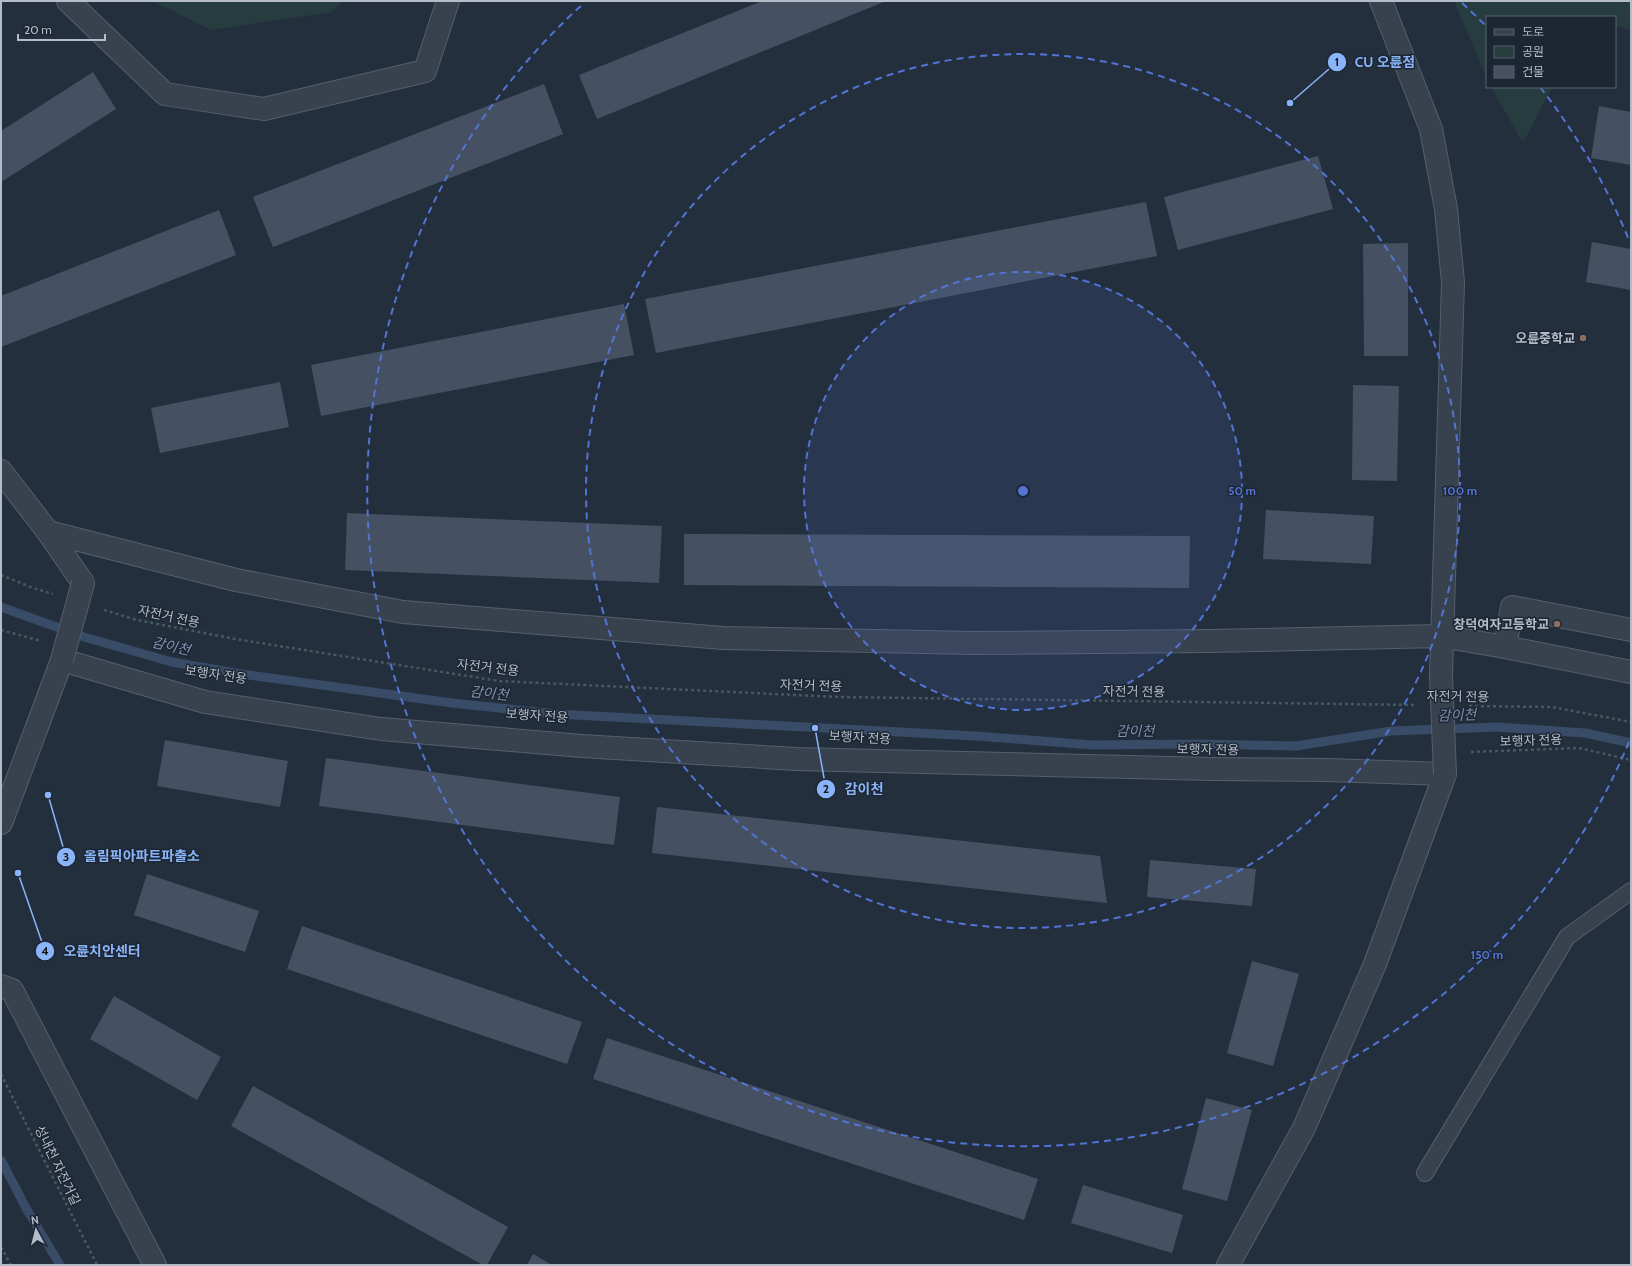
<svg xmlns="http://www.w3.org/2000/svg" width="1632" height="1266" viewBox="0 0 1632 1266" font-family="Cabin,'Noto Sans KR',sans-serif">
<style>
.green{fill:#263c3f}
.lines{fill:none;stroke-linecap:round;stroke-linejoin:round}
.stream{stroke:#394c67;stroke-width:9}
.building{fill:#455162}
.service-casing{stroke:#565f6c;stroke-width:18}
.minor-casing{stroke:#565f6c;stroke-width:24}
.path{stroke:#44595c;stroke-width:2.5;stroke-dasharray:3 3;stroke-linecap:butt}
.service{stroke:#38414e;stroke-width:16}
.minor{stroke:#38414e;stroke-width:22}
.minor-bridge-casing{stroke:#565f6c;stroke-width:24;stroke-linecap:butt}
.minor-bridge{stroke:#38414e;stroke-width:22}
.ring{fill:none;stroke:#5274d3;stroke-width:2;stroke-dasharray:7 5}
.education-dot{fill:#8d6e63;stroke:#1d2633;stroke-width:1.5}
.labels{text-anchor:middle;stroke-width:3;stroke-linejoin:round;paint-order:stroke}
.poi-label{font-size:13px;font-weight:bold;fill:#b4bcc9;stroke:#1d2633;text-anchor:end}
.street-label{font-size:13px;fill:#b4bcc9;stroke:#1d2633}
.water-label{font-size:14px;font-style:italic;fill:#7c92b1;stroke:#1d2633}
.centre{fill:#5274d3;stroke:#1d2633;stroke-width:2}
.ring-label{font-size:12px;text-anchor:middle;font-weight:bold;fill:#5274d3;stroke:#1d2633;stroke-width:3;stroke-linejoin:round;paint-order:stroke}
.leader{fill:none;stroke:#8ab4f8;stroke-width:1.5}
.callout-dot{fill:#8ab4f8;stroke:#1d2633;stroke-width:1.5}
.mark-label{font-size:12px;text-anchor:middle;font-weight:bold;fill:#111}
.callout-label{font-size:14px;text-anchor:middle;font-weight:bold;fill:#8ab4f8;stroke:#1d2633;stroke-width:3;stroke-linejoin:round;paint-order:stroke}
</style>
<rect width="100%" height="100%" fill="#242f3e"/>
<path class="green" d="M152,1H343L332,12L211,30Z
M1454,1H1631V30L1615,26V17H1487V79Z
M1491,87H1552L1523,143Z"/>
<g class="lines">
<path class="stream" d="M1,607L84,637L172,662L241,674L452,703L556,714L976,736L1093,745L1197,744L1296,746L1391,731L1498,727L1585,733L1631,743
M1,1160L26,1208L60,1265"/>
</g>
<path class="building" d="M762,1H886L597,119L579,75Z
M93,72L116,109L1,182V131Z
M544,84L563,134L273,247L253,197Z
M1599,106L1631,112V165L1591,158Z
M1318,156L1333,209L1178,250L1164,197Z
M1146,202L1157,256L656,353L645,299Z
M219,210L236,255L1,347V296Z
M1592,242L1631,249V290L1586,282Z
M1408,243V356H1364L1363,244Z
M624,304L634,355L321,416L311,365Z
M280,382L289,427L160,453L151,408Z
M1353,385L1399,386L1397,481L1352,480Z
M1266,510L1374,516L1371,564L1263,559Z
M347,513L662,526L659,583L345,570Z
M684,534L1190,536L1189,588L684,585Z
M165,740L288,761L280,807L157,786Z
M326,758L620,797L614,845L319,806Z
M657,807L1100,856L1107,903L652,853Z
M1150,860L1256,869L1252,906L1147,897Z
M147,874L259,911L245,952L134,915Z
M302,926L582,1022L567,1064L287,969Z
M1252,961L1299,974L1273,1066L1227,1053Z
M114,996L221,1057L197,1100L90,1039Z
M607,1038L1038,1179L1024,1220L593,1079Z
M253,1086L508,1227L487,1265H483L231,1126Z
M1206,1098L1252,1110L1227,1201L1182,1189Z
M1083,1185L1183,1215L1172,1253L1071,1223Z
M533,1254L552,1265H527Z"/>
<g class="lines">
<defs>
<path id="service" d="M1425,1173L1567,937L1631,891"/>
<path id="minor" d="M68,1L165,94L264,109L425,71L448,1
M1381,1L1431,129L1446,209L1453,282L1441,676
M1,471L48,532L83,583
M48,532L236,580L403,612L723,638L974,643L1209,641L1441,636L1505,647L1631,672
M1505,647L1512,607L1631,630
M1,823L62,660L205,702L381,729L582,746L796,759L1211,769L1327,770L1445,774L1375,964L1304,1128L1228,1265
M1,986L12,990L155,1265"/>
</defs>
<use href="#service" class="service-casing"/>
<use href="#minor" class="minor-casing"/>
<path class="path" d="M1,575L33,588L53,594
M104,610L137,620L235,639L499,681L838,697L1416,705
M1,630L41,641
M1469,706L1552,707L1631,722
M1471,752L1579,748L1631,760
M1,1074L97,1265
M1,1247L11,1265"/>
<use href="#service" class="service"/>
<use href="#minor" class="minor"/>
<defs>
<path id="minor-bridge" d="M62,660L83,583
M1441,676L1445,774"/>
</defs>
<use href="#minor-bridge" class="minor-bridge-casing"/>
<use href="#minor-bridge" class="minor-bridge"/>
</g>
<circle cx="1023" cy="491" r="219" fill="#5274d3" fill-opacity=".12"/>
<g class="ring">
<circle cx="1023" cy="491" r="219"/>
<circle cx="1023" cy="491" r="437"/>
<path d="M1629 742A656 656 0 1 1 584 3M1462 3A656 656 0 0 1 1487 27M1540 87A656 656 0 0 1 1629 240"/>
</g>
<g class="education-dot">
<circle cx="1583" cy="338" r="4"/>
<circle cx="1557" cy="624" r="4"/>
</g>
<g class="labels">
<g class="poi-label">
<text x="1575" y="343">오륜중학교</text>
<text x="1549" y="629">창덕여자고등학교</text>
</g>
<g class="street-label">
<text transform="translate(169 616) rotate(12)" y="5">자전거 전용</text>
<text transform="translate(488 667) rotate(7)" y="5">자전거 전용</text>
<text transform="translate(216 674) rotate(8)" y="5">보행자 전용</text>
<text transform="translate(811 685) rotate(2)" y="5">자전거 전용</text>
<text transform="translate(1134 691) rotate(1)" y="5">자전거 전용</text>
<text transform="translate(1458 696) rotate(1)" y="5">자전거 전용</text>
<text transform="translate(537 715) rotate(4)" y="5">보행자 전용</text>
<text transform="translate(860 737) rotate(3)" y="5">보행자 전용</text>
<text transform="translate(1531 740) rotate(-2)" y="5">보행자 전용</text>
<text transform="translate(1208 749) rotate(1)" y="5">보행자 전용</text>
<text transform="translate(58 1165) rotate(64)" y="5">성내천 자전거길</text>
</g>
<g class="water-label">
<text transform="translate(171 646) rotate(13)" y="5">감이천</text>
<text transform="translate(489 693) rotate(6)" y="5">감이천</text>
<text transform="translate(1457 715) rotate(-2)" y="5">감이천</text>
<text x="1135" y="736">감이천</text>
</g>
</g>
<circle cx="1023" cy="491" r="6" class="centre"/>
<g class="ring-label">
<text x="1242" y="495">50 m</text>
<text x="1460" y="495">100 m</text>
<text x="1487" y="959">150 m</text>
</g>
<path class="leader" d="M1290 103L1337 62M815 728L826 789M48 795L66 857M18 873L45 951"/>
<g class="callout-dot">
<circle cx="1290" cy="103" r="4"/>
<circle cx="815" cy="728" r="4"/>
<circle cx="48" cy="795" r="4"/>
<circle cx="18" cy="873" r="4"/>
<circle cx="1337" cy="62" r="10"/>
<circle cx="826" cy="789" r="10"/>
<circle cx="66" cy="857" r="10"/>
<circle cx="45" cy="951" r="10"/>
</g>
<g class="mark-label">
<text x="1337" y="66">1</text>
<text x="826" y="793">2</text>
<text x="66" y="861">3</text>
<text x="45" y="955">4</text>
</g>
<g class="callout-label">
<text x="1385" y="67">CU 오륜점</text>
<text x="864" y="794">감이천</text>
<text x="142" y="861">올림픽아파트파출소</text>
<text x="102" y="956">오륜치안센터</text>
</g>
<rect width="1632" height="1266" fill="none" stroke="#b4bcc9" stroke-width="4"/>
<rect x="1486" y="16" width="130" height="72" fill="#1d2633" stroke="#59626f"/>
<rect x="1494" y="29" width="20" height="6" fill="#38414e" stroke="#59626f"/>
<text x="1522" y="36" font-size="12" fill="#b4bcc9">도로</text>
<rect x="1494" y="46" width="20" height="12" fill="#263c3f" stroke="#59626f"/>
<text x="1522" y="56" font-size="12" fill="#b4bcc9">공원</text>
<rect x="1494" y="66" width="20" height="12" fill="#455162" stroke="#59626f"/>
<text x="1522" y="76" font-size="12" fill="#b4bcc9">건물</text>
<g transform="translate(36 1230) rotate(353)" stroke="#1d2633" stroke-width="3" paint-order="stroke">
<path d="M0-3L7 15L0 10L-7 15Z" fill="#b4bcc9"/>
<text y="-6" font-size="11" font-weight="bold" text-anchor="middle" fill="#b4bcc9">N</text>
</g>
<path d="M18 34v6h87v-6" fill="none" stroke="#b4bcc9" stroke-width="2"/>
<text x="24" y="34" font-size="12" fill="#b4bcc9" stroke="#1d2633" stroke-width="3" paint-order="stroke">20 m</text>
</svg>
